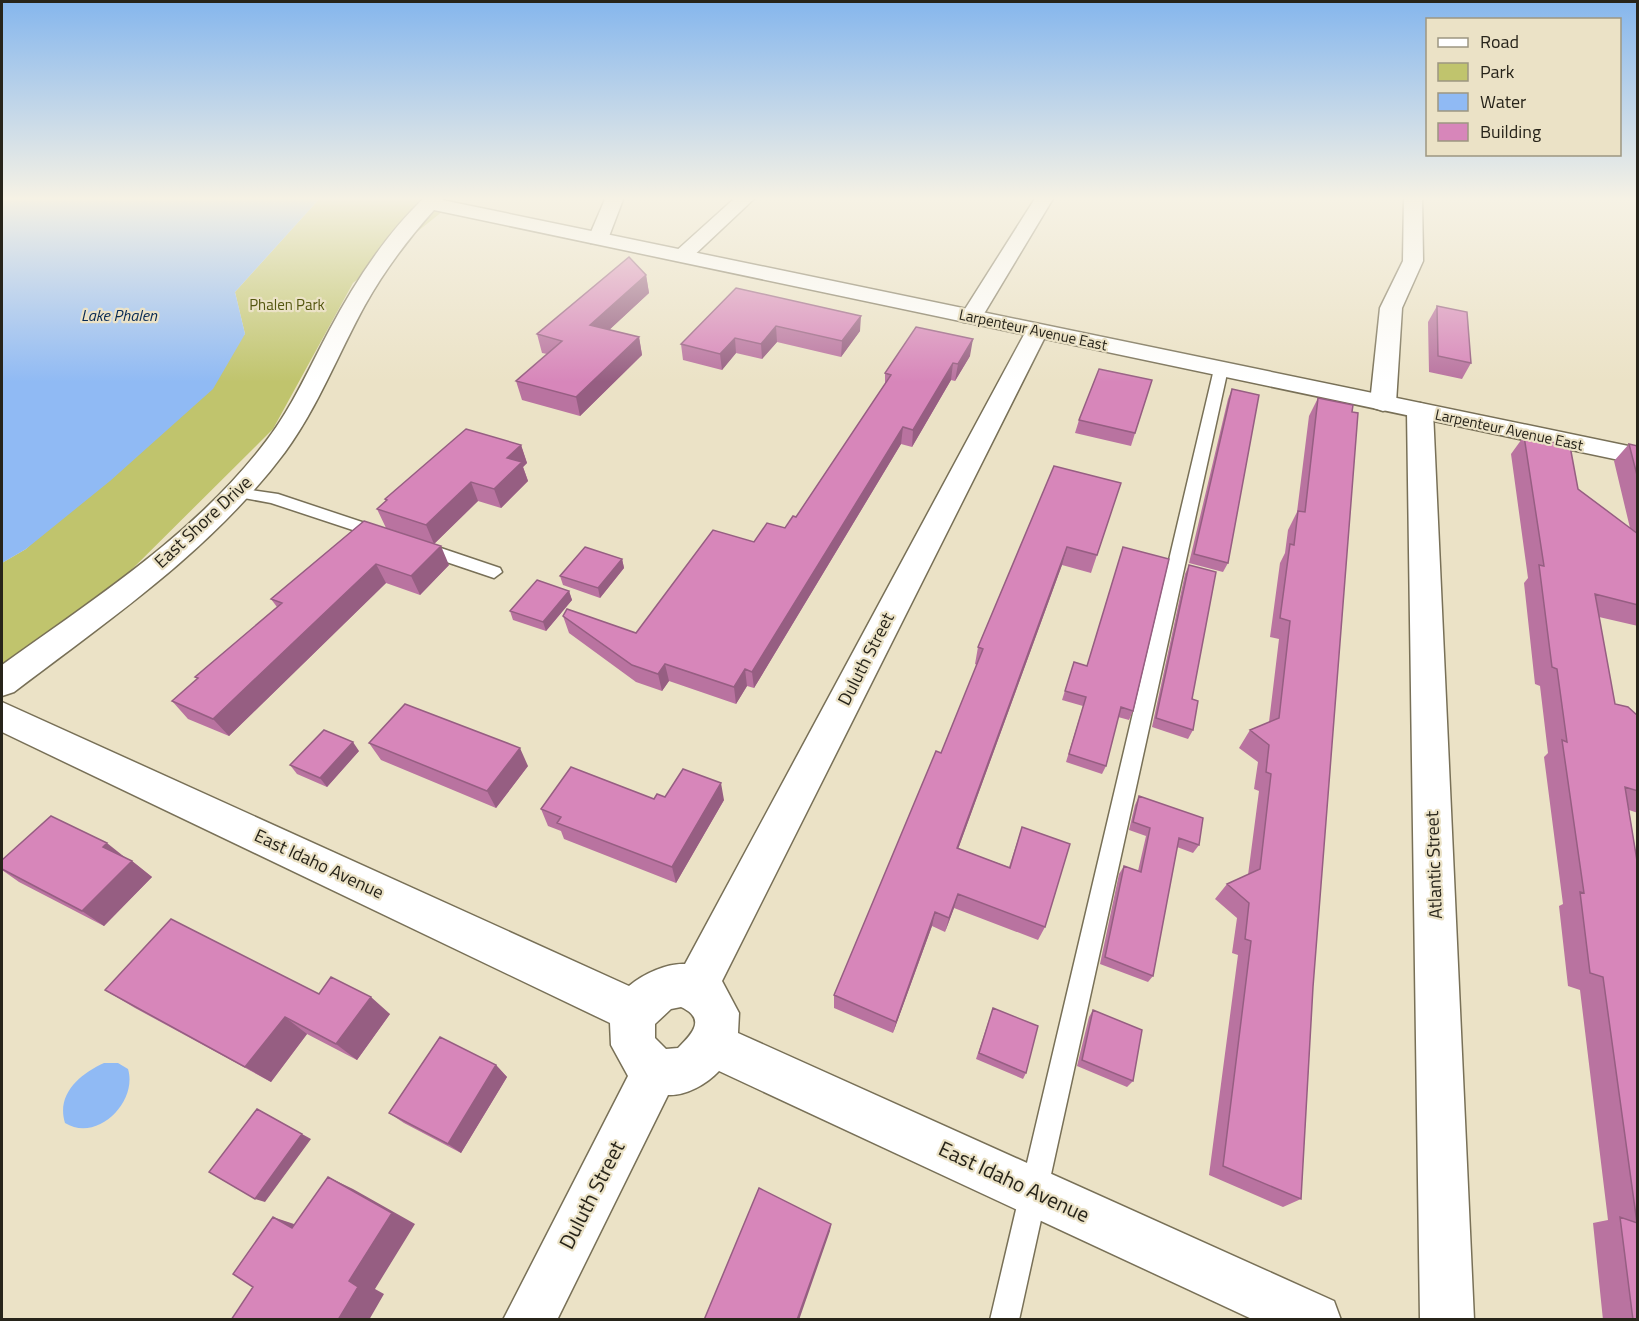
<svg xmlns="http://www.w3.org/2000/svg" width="1639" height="1321" viewBox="0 0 1639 1321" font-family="'Titillium Web',sans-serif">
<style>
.green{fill:#c0c46d}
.water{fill:#90baf4}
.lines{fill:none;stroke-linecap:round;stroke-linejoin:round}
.service-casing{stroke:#787057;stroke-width:3}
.minor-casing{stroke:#787057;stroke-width:3}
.tertiary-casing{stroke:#787057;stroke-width:3}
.service{fill:#fff;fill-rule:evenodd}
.minor{fill:#fff;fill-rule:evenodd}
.tertiary{fill:#fff;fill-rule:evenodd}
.wall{fill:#b973a0}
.shaded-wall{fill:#965e82}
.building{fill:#d786ba;stroke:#965e82;stroke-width:1.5}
.labels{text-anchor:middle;stroke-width:4.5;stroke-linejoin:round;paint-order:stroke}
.far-park-label{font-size:15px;fill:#555710;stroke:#ebe2c6}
.far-street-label{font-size:15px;fill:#27241a;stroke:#ebe2c6}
.far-water-label{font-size:16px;font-style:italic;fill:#052853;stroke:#ebe2c6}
.street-label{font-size:18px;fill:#27241a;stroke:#ebe2c6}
.near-street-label{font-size:21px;fill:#27241a;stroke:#ebe2c6}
</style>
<rect width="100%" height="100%" fill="#ebe2c6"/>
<path class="green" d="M321,197H453V203L353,283L273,429L93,608L2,668V563L26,549L245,334L235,292Z"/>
<path class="water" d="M2,197H321L235,292L245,334L213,389L110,481L26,549L2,563Z
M104,1063H118L128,1069C138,1102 97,1143 65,1123C56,1094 80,1074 104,1063Z"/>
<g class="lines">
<defs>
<path id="service" d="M1221,365L1228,369L1019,1320H990L1214,369Z
M238,488L278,494L386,530L388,534L380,539L271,503L233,496L230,493L233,490Z
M423,542L500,568L502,572L494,578L417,552L415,548L417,544Z"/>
<path id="minor" d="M606,197H624L608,239L605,243H591L588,239Z
M736,197H756L689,260H675L672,256L675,252Z
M1036,197H1054L979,322H963L960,317Z
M1404,197H1422L1423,261L1402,308L1396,403L1392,408L1383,411L1374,408L1370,403L1380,308L1403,261Z
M1037,324L1045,326L1048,331L722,981L739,1013L738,1033L1334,1301L1341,1320H1254L719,1071C707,1084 686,1096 668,1095L557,1320H503L628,1076L611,1045L610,1023L2,732V702L629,986C643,974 667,963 685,964L1026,331L1029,326ZM681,1007C707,1019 692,1034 678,1048L666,1049L655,1038V1024L671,1009Z
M1420,403L1429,406L1433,411L1474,1320H1420L1407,411L1411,406Z"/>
<path id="tertiary" d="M425,197H444L442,200L1638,448V464L434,210C408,239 384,271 365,305C338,354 318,407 285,452C212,550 110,619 14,692L2,696V665C95,598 197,533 267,440C293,406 310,366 330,329C355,282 386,234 425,197Z"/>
</defs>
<use href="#service" class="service-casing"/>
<use href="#minor" class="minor-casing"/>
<use href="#tertiary" class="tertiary-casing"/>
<use href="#service" class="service"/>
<use href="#minor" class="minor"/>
<use href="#tertiary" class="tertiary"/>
</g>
<path class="wall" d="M646,275L649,293L609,330L639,337L642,355L580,416L522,400L516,381L547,354L542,353L537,334Z
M736,288L860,331L841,357L777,342L762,359L736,353L722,370L683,360L681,344Z
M1437,306L1471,363L1462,379L1429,372L1428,322Z
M970,356L955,381L951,380L912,447L901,444L754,688L747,686L736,704L669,681L662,691L636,682L569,633L563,616L636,633L754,542L785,528L796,517L885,385V373Z
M1152,380L1131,446L1075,433L1079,420Z
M1232,389L1228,563L1223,572L1189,563L1228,399Z
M1318,398L1313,987L1301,1199L1283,1207L1209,1175L1238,955L1232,953L1237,918L1215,899L1227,884L1248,875L1259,791L1254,789L1258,762L1239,748L1250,730L1269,722L1279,639L1270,637L1280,563L1285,553L1288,530L1297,512L1309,416Z
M1524,436L1578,489L1630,528L1614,461L1629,444L1638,446V626L1599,617L1615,704L1638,716V813L1629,810L1638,867V1320H1603L1593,1223L1608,1220L1580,990L1568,986L1559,906L1563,904L1544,757L1548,753L1540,686L1535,684L1524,583L1528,578L1511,454Z
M521,445L527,463L523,467L528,481L501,508L478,501L434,544L386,528L377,509L386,501L385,499Z
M1121,483L1091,573L1062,565L958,849L1009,867L1022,827L1045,927L1038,940L954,908L945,932L932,926L893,1033L834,1008V995L941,753L977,665L975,664L978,647Z
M364,521L449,565L420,595L386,583L229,736L188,719L172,701L197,679L195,677L277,607L271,599Z
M1123,547L1133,711L1129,720L1118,717L1106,766L1102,774L1066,762L1083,706L1062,700L1074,662L1087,666Z
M622,559L624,568L600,598L563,585L560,576Z
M1189,565L1193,730L1188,739L1152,727L1185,574Z
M569,591L572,600L546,631L513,620L510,611Z
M369,743L528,766L496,808L381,760Z
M359,751L327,787L297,774L290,765Z
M1139,796L1199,845L1193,853L1177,847L1153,976L1148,982L1100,964L1119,874L1124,866L1138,871L1146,836L1129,830L1135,805Z
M665,797L724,800L676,883L564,839L561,831L548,826L541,809L654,799Z
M127,859L132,861L152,877L104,926L19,882L2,870V860Z
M105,990L319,994L390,1014L357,1060L307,1034L271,1082L135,1008Z
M993,1008L1026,1073L1023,1079L976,1059Z
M1093,1010L1133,1081L1127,1087L1077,1066L1089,1017Z
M496,1065L507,1077L461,1153L404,1123L389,1113Z"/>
<path class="shaded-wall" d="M646,275L649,293L594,344L590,325Z
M861,316L860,331L841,357L842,341Z
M776,326L777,342L762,359L761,344Z
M639,337L642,355L580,416L576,397Z
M735,338L736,353L722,370L720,354Z
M973,339L970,356L955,381L958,364Z
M953,363L951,380L912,447L913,430Z
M903,427L901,444L754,688L752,672Z
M521,445L527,463L523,467L528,481L501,508L494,489L507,458Z
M471,482L478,501L434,544L426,525Z
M441,546L449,565L420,595L411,576Z
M1067,547L1062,565L953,863L957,848Z
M622,559L624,568L600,598L598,588Z
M376,564L386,583L229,736L213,719Z
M569,591L572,600L546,631L543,622Z
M665,664L669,681L662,691L658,674Z
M745,669L747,686L736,704L734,687Z
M353,742L359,751L327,787L320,778Z
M520,748L528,766L496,808L487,791Z
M721,783L724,800L676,883L672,867Z
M107,843L127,859L103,847Z
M132,861L152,877L104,926L82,911Z
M958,894L954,908L945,932L949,918Z
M935,912L932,926L893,1033L896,1022Z
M371,997L390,1014L357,1060L336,1044Z
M285,1017L307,1034L271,1082L245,1067Z
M496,1065L507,1077L461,1153L448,1144Z
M257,1109L311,1139L265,1202L255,1199Z
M328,1177L353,1189L415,1224L375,1289L384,1294L369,1320H338L349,1281Z
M273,1217L303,1227L292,1228Z
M831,1224L830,1231L799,1320H797Z"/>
<path class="building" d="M629,257L646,275L590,325L639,337L576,397L516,381L562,341L537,334Z
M736,288L861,316L842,341L776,326L761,344L735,338L720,354L681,344Z
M1437,306L1467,312L1471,363L1438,356Z
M916,327L973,339L958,364L953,363L913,430L903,427L752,672L745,669L734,687L665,664L658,674L632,665L563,616L567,609L636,633L713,530L754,542L767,523L785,528L793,516L796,517L891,375L885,373Z
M1099,369L1152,380L1135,433L1079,420Z
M1232,389L1259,395L1228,563L1194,554Z
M1318,398L1353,405L1352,412L1358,413L1313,987L1301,1199L1223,1166L1251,941L1245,939L1249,903L1227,884L1260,869L1271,774L1266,772L1269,745L1250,730L1279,718L1290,621L1280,618L1290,544L1294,545L1298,511L1305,512Z
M466,429L521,445L507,458L522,462L494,489L471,482L426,525L377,509L387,500L385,499Z
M1524,436L1570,446L1578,489L1638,534V605L1595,594L1615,704L1628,707L1638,716V791L1625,787L1638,867V1320H1633L1620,1217L1637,1223L1603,977L1590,973L1580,892L1584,893L1562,740L1567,742L1557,669L1552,667L1539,565L1544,566Z
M1629,444L1638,446V479Z
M1054,466L1121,483L1097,555L1067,547L957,848L1010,868L1022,827L1070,844L1045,927L958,894L949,918L935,912L896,1022L834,995L936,751L941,753L983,649L978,647Z
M364,521L441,546L411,576L376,564L213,719L172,701L198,678L195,677L282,603L271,599Z
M585,547L622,559L598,588L560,576Z
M1123,547L1169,559L1133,711L1121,707L1106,766L1069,754L1086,697L1065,691L1074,662L1087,666Z
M1189,565L1216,572L1192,699L1198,701L1193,730L1156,718Z
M537,580L569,591L543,622L510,611Z
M405,704L520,748L487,791L369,743Z
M324,730L353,742L320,778L290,765Z
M571,767L654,799L657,794L665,797L683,769L721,783L672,867L557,823L561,817L541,809Z
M1139,796L1203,818L1199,845L1179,838L1153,976L1105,957L1124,866L1141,872L1150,828L1133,822Z
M51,816L107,843L103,847L132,861L82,911L2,869V860Z
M171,919L319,994L331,977L371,997L336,1044L285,1017L245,1067L105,990Z
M993,1008L1038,1026L1026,1073L979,1053Z
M1093,1010L1142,1030L1133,1081L1082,1060Z
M440,1037L496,1065L448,1144L389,1113Z
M257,1109L302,1134L255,1199L209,1172Z
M328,1177L392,1213L349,1281L358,1287L338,1320H231L253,1287L233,1274L273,1217L292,1228Z
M759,1188L831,1224L797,1320H704Z"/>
<linearGradient id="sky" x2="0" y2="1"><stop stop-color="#85b6ed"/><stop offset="0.52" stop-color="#f6f2e5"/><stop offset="1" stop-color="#f6f2e5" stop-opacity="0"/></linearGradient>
<rect width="1639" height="382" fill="url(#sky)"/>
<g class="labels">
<g class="far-park-label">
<text x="287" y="310">Phalen Park</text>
</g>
<g class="far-street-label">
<text transform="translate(1033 330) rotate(12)" y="5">Larpenteur Avenue East</text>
<text transform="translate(1509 430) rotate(12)" y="5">Larpenteur Avenue East</text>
</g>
<g class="far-water-label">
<text x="119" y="321">Lake Phalen</text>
</g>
<g class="street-label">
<text transform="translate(203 522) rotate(-43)" y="6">East Shore Drive</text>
<text transform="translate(866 659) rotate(-63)" y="6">Duluth Street</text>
<text transform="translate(319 864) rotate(25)" y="6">East Idaho Avenue</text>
<text transform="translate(1434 865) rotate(-92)" y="6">Atlantic Street</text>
</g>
<g class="near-street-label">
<text transform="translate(1014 1182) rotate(25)" y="7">East Idaho Avenue</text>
<text transform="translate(592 1195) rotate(-63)" y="7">Duluth Street</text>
</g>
</g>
<rect width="1639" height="1321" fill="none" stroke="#27241a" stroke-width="6"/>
<rect x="1426" y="18" width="195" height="138" fill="#ebe2c6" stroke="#9d9681" stroke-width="1.5"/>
<rect x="1438" y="38" width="30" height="9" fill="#ffffff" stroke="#9d9681" stroke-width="1.5"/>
<text x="1480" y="48" font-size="18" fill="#27241a">Road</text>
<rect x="1438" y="63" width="30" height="18" fill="#c0c46d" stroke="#9d9681" stroke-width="1.5"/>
<text x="1480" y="78" font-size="18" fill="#27241a">Park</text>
<rect x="1438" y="93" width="30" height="18" fill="#90baf4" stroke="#9d9681" stroke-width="1.5"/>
<text x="1480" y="108" font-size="18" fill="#27241a">Water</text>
<rect x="1438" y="123" width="30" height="18" fill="#d786ba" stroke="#9d9681" stroke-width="1.5"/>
<text x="1480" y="138" font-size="18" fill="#27241a">Building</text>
</svg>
